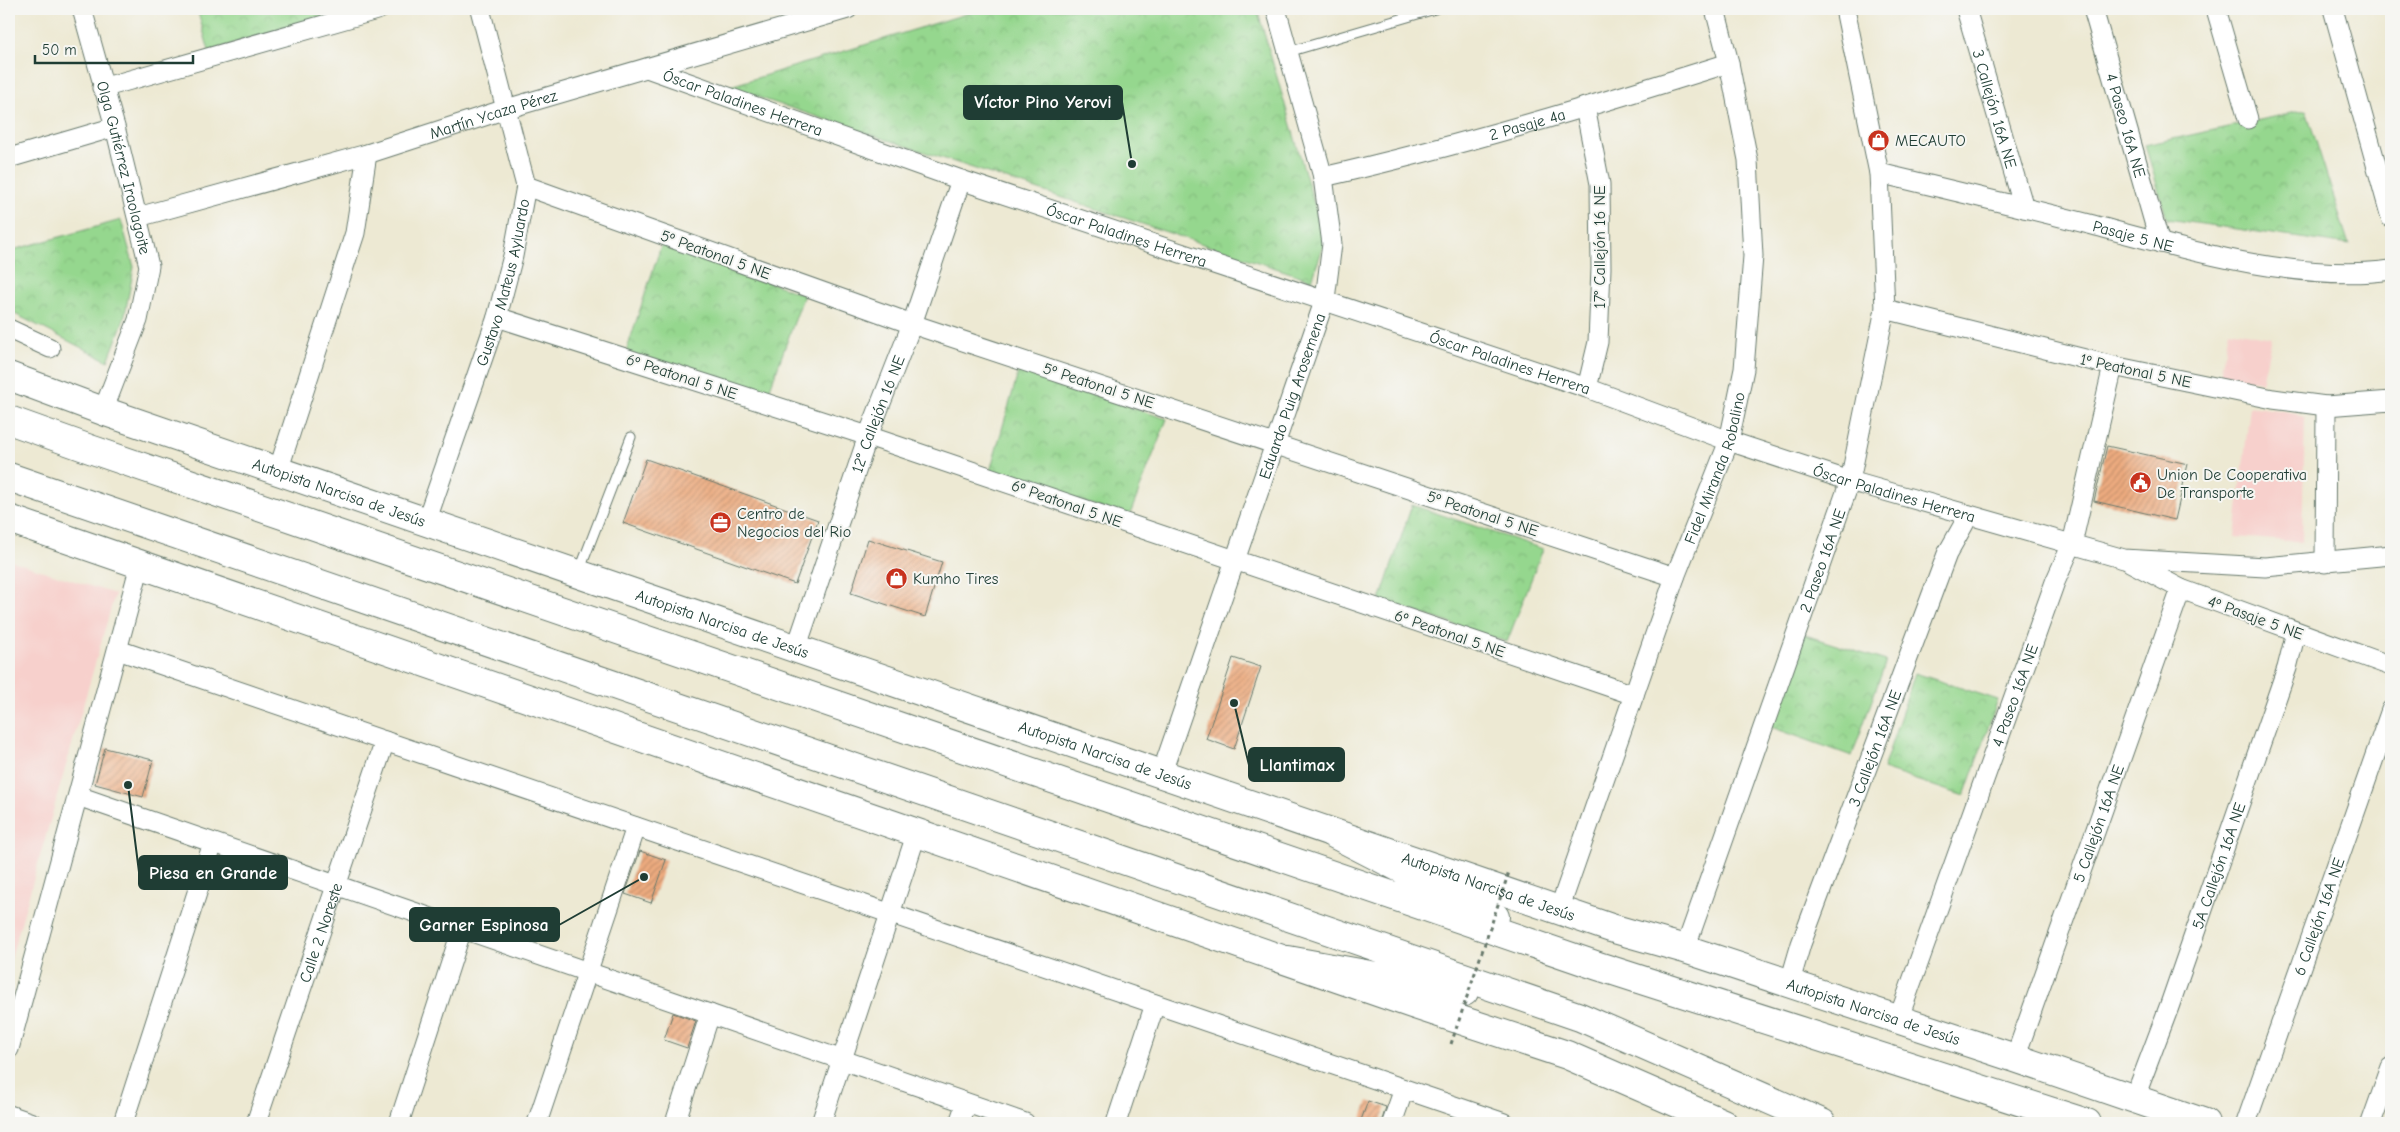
<svg xmlns="http://www.w3.org/2000/svg" width="2400" height="1132" viewBox="0 0 2400 1132" font-family="'Comic Neue',sans-serif">
<style>
.built{fill:#f7d0cc}
.park{fill:url(#park-crowns);stroke:#5a8a61}
.building{fill:url(#building-hatch)}
.lines{fill:none;stroke-linecap:round;stroke-linejoin:round}
.lane-casing{stroke:#67796c;stroke-width:11}
.street-casing{stroke:#67796c;stroke-width:21}
.primary-casing{stroke:#67796c;stroke-width:30}
.highway-casing{stroke:#67796c;stroke-width:30}
.lane{stroke:#fff;stroke-width:9}
.street{stroke:#fff;stroke-width:19}
.primary{stroke:#fff;stroke-width:28}
.highway{stroke:#fff;stroke-width:28}
.path-bridge{stroke:#67796c;stroke-width:3;stroke-dasharray:4 4;stroke-linecap:butt}
.labels{text-anchor:middle;stroke-width:4;stroke-linejoin:round;paint-order:stroke}
.street-label{font-size:16px;fill:#1f3d34;stroke:#f6f6f2}
.poi-label{font-size:16px;fill:#1f3d34;stroke:#f6f6f2;text-anchor:start}
.leader{fill:none;stroke:#1f3d34;stroke-width:2}
.callout-dot{fill:#1f3d34;stroke:#f6f6f2;stroke-width:2}
.callout{fill:#1f3d34;stroke:#1f3d34;stroke-width:2}
.callout-label{font-size:18px;text-anchor:middle;font-weight:bold;fill:#fff}
</style>
<defs>
<pattern id="park-crowns" width="20" height="18" patternUnits="userSpaceOnUse" patternTransform="scale(1.25)"><rect width="20" height="18" fill="#95d78e"/><path d="M2 6a3 3 0 1 1 6 0M12 15a3 3 0 1 1 6 0" fill="none" stroke="#80b97b"/></pattern>
<pattern id="building-hatch" width="6" height="6" patternUnits="userSpaceOnUse" patternTransform="scale(1.25)"><rect width="6" height="6" fill="#edab7f"/><path d="M-1 1l2-2M0 6l6-6M5 7l2-2" fill="none" stroke="#bf8c69"/></pattern>
</defs>
<rect width="100%" height="100%" fill="#f6f6f2"/>
<filter id="ink" filterUnits="userSpaceOnUse"><feTurbulence type="fractalNoise" baseFrequency=".02" numOctaves="2"/><feDisplacementMap in="SourceGraphic" scale="10" xChannelSelector="R" yChannelSelector="G"/><feConvolveMatrix kernelMatrix="1 2 1 2 8 2 1 2 1" color-interpolation-filters="sRGB"/></filter>
<filter id="wash" filterUnits="userSpaceOnUse"><feTurbulence type="fractalNoise" baseFrequency=".0096" numOctaves="4" result="noise"/><feDisplacementMap in="SourceGraphic" scale="20" xChannelSelector="R" yChannelSelector="G"/><feGaussianBlur stdDeviation="1.12" result="paint"/><feColorMatrix in="noise" values="0 0 0 0 0 0 0 0 0 0 0 0 0 0 0 0 0 1.4 0 .05"/><feComposite in="paint" operator="in"/></filter>
<g filter="url(#wash)">
<rect width="100%" height="100%" fill="#ede9d3"/>
<path class="built" d="M2229,330L2272,338L2262,382L2220,375Z
M2250,406L2296,413L2305,418L2302,542L2235,537Z
M9,560L115,594L9,965Z"/>
<path class="park" d="M197,9H354L209,51Z
M982,9H1257L1325,241L1312,280L727,87Z
M2306,110L2349,245L2167,219L2145,145Z
M121,220L134,267L124,319L108,361L9,311V251Z
M662,243L804,295L765,402L625,355Z
M1019,370L1167,419L1129,517L990,471Z
M1412,505L1543,549L1507,642L1380,600Z
M1802,634L1886,661L1852,756L1771,727Z
M1915,673L1998,700L1964,796L1883,769Z"/>
<g id="blocks">
<path class="building" d="M2107,446L2188,464L2175,520L2094,501Z
M646,459L818,520L795,584L623,523Z
M868,539L942,562L925,617L851,593Z
M1233,658L1261,667L1234,749L1206,739Z
M105,748L153,760L143,797L95,784Z
M640,851L666,860L651,903L625,894Z
M673,1013L696,1021L687,1048L664,1040Z
M1368,1101L1386,1107L1381,1123H1360Z"/>
</g>
</g>
<g filter="url(#ink)">
<use href="#blocks" fill-opacity="0" stroke="#67796c" stroke-width="1"/>
<g class="lines">
<defs>
<path id="lane" d="M1288,52L1435,9
M579,572L631,437"/>
<g id="street">
<path id="s1" d="M82,9L115,127L149,266L138,320L103,411"/>
<path id="s2" d="M1966,9L2024,208"/>
<path id="s3" d="M2093,9L2160,243"/>
<path d="M2216,9L2248,119"/>
<path d="M2333,9L2391,218"/>
<path id="s4" d="M647,68L961,180L1587,388L1729,441L1850,481L2124,559L2265,567L2391,555"/>
<path d="M102,88L380,9"/>
<path d="M1585,107L1600,184L1601,268L1598,342L1587,388"/>
<path d="M9,158L115,127"/>
<path id="s5" d="M1879,173C1950,190 2022,207 2093,225C2183,249 2299,283 2391,270"/>
<path id="s6" d="M1323,177C1460,146 1595,105 1729,63"/>
<path d="M526,186L912,324L1675,577"/>
<path id="s7" d="M138,217L367,154L506,109L848,9"/>
<path d="M1885,309L2113,366L2273,399L2326,406L2391,401"/>
<path d="M497,317L868,436L1634,695"/>
<path d="M9,329L50,348"/>
<path d="M278,471L355,233L367,154"/>
<path id="s8" d="M426,522L497,317L513,256L526,186L480,9"/>
<path d="M2130,562L2181,589L2391,666"/>
<path d="M2325,563L2326,406"/>
<path id="s9" d="M796,649L868,436L912,324L961,180"/>
<path d="M118,650L1504,1123"/>
<path id="s10" d="M1161,775L1325,299L1332,244L1323,177L1276,9"/>
<path d="M78,796L1025,1123"/>
<path id="s11" d="M1559,910L1675,577L1729,441L1744,369L1753,256L1748,160L1729,63L1715,9"/>
<path id="s12" d="M1685,949L1850,481L1885,309L1879,173L1845,9"/>
<path id="s13" d="M1789,985L1801,944L1947,554L1969,515"/>
<path id="s14" d="M1898,1020L2055,582L2072,544L2113,366"/>
<path d="M9,1049L140,565"/>
<path id="s15" d="M2015,1058L2181,589"/>
<path id="s16" d="M2135,1097L2169,1007L2287,668L2296,632"/>
<path d="M9,1115L32,1123"/>
<path d="M123,1123L213,843"/>
<path id="s17" d="M256,1123L385,741"/>
<path d="M399,1123L462,929"/>
<path d="M537,1123L636,827"/>
<path d="M675,1123L710,1014"/>
<path d="M821,1123L917,832"/>
<path d="M959,1123L966,1103"/>
<path d="M1116,1123L1155,1004"/>
<path d="M1392,1123L1404,1089"/>
<path id="s18" d="M2246,1123L2391,710"/>
<path d="M2371,1123L2391,1067"/>
</g>
<g id="primary">
<path id="s19" d="M9,376L103,411L1468,879L1611,928L1685,949L2015,1058L2205,1123"/>
<path d="M9,519L1415,1005L1567,1055L1723,1123"/>
</g>
<path id="highway" d="M9,420L90,449L1598,966L2087,1123
M9,477L1580,1017L1822,1123
M1332,833L1495,917
M1288,960L1464,992"/>
</defs>
<use href="#lane" class="lane-casing"/>
<use href="#street" class="street-casing"/>
<use href="#primary" class="primary-casing"/>
<use href="#highway" class="highway-casing"/>
<use href="#lane" class="lane"/>
<use href="#street" class="street"/>
<use href="#primary" class="primary"/>
<use href="#highway" class="highway"/>
<path class="path-bridge" d="M1451,1044L1509,872"/>
</g>
</g>
<defs>
<symbol id="shop-disc" viewBox="-11 -11 22 22"><circle r="9.5" fill="#c8321e" stroke="#f6f6f2"/><path d="M-5-2.5h2.3a2.7 3.5 0 0 1 5.4 0H5L5.5 6h-11ZM-1.5-2.5h3a1.5 2.3 0 0 0-3 0Z" fill="#fff"/></symbol>
<symbol id="civic-disc" viewBox="-11 -11 22 22"><circle r="9.5" fill="#c8321e" stroke="#f6f6f2"/><path d="M-.6-6.5H3V-4.5H.6V-3L4-1V1h2V6H-6V1h2V-1L-.6-3ZM-1.2 2.5V6h2.4V2.5Z" fill="#fff"/></symbol>
<symbol id="office-disc" viewBox="-11 -11 22 22"><circle r="9.5" fill="#c8321e" stroke="#f6f6f2"/><path d="M-6-3h4V-5.5h4V-3h4V5H-6ZM-1-4.5V-3h2v-1.5ZM-6 0V1H6V0Z" fill="#fff"/></symbol>
</defs>
<g fill-rule="evenodd">
<use href="#shop-disc" x="1866" y="128" width="25" height="25"/>
<use href="#civic-disc" x="2128" y="470" width="25" height="25"/>
<use href="#office-disc" x="708" y="510" width="25" height="25"/>
<use href="#shop-disc" x="884" y="566" width="25" height="25"/>
</g>
<g class="labels">
<g class="street-label">
<text dy="6" stroke="none"><textPath href="#s4" startOffset="102">Óscar Paladines Herrera</textPath></text>
<text dy="6" stroke="none"><textPath href="#s2" startOffset="104">3 Callejón 16A NE</textPath></text>
<text dy="6" stroke="none"><textPath href="#s7" startOffset="370">Martín Ycaza Pérez</textPath></text>
<text dy="6" stroke="none"><textPath href="#s6" startOffset="211">2 Pasaje 4a</textPath></text>
<text dy="6" stroke="none"><textPath href="#s3" startOffset="121">4 Paseo 16A NE</textPath></text>
<text dy="6" stroke="none"><textPath href="#s1" startOffset="164">Olga Gutiérrez Iraolagoite</textPath></text>
<text dy="6" stroke="none"><textPath href="#s4" startOffset="508">Óscar Paladines Herrera</textPath></text>
<text dy="6" stroke="none"><textPath href="#s5" startOffset="262">Pasaje 5 NE</textPath></text>
<text transform="translate(1599 247) rotate(-90)" y="6">17° Callejón 16 NE</text>
<text transform="translate(716 254) rotate(20)" y="6">5º Peatonal 5 NE</text>
<text dy="6" stroke="none"><textPath href="#s8" startOffset="252">Gustavo Mateus Ayluardo</textPath></text>
<text dy="6" stroke="none"><textPath href="#s4" startOffset="912">Óscar Paladines Herrera</textPath></text>
<text transform="translate(2136 370) rotate(12)" y="6">1º Peatonal 5 NE</text>
<text transform="translate(682 376) rotate(18)" y="6">6º Peatonal 5 NE</text>
<text transform="translate(1099 385) rotate(18)" y="6">5º Peatonal 5 NE</text>
<text dy="6" stroke="none"><textPath href="#s10" startOffset="401">Eduardo Puig Arosemena</textPath></text>
<text dy="6" stroke="none"><textPath href="#s9" startOffset="249">12° Callejón 16 NE</textPath></text>
<text dy="6" stroke="none"><textPath href="#s11" startOffset="469">Fidel Miranda Robalino</textPath></text>
<text dy="6" stroke="none"><textPath href="#s19" startOffset="350">Autopista Narcisa de Jesús</textPath></text>
<text dy="6" stroke="none"><textPath href="#s4" startOffset="1318">Óscar Paladines Herrera</textPath></text>
<text transform="translate(1067 503) rotate(19)" y="6">6º Peatonal 5 NE</text>
<text transform="translate(1483 513) rotate(18)" y="6">5º Peatonal 5 NE</text>
<text dy="6" stroke="none"><textPath href="#s12" startOffset="412">2 Paseo 16A NE</textPath></text>
<text transform="translate(2256 617) rotate(20)" y="6">4º Pasaje 5 NE</text>
<text dy="6" stroke="none"><textPath href="#s19" startOffset="755">Autopista Narcisa de Jesús</textPath></text>
<text transform="translate(1450 633) rotate(19)" y="6">6º Peatonal 5 NE</text>
<text dy="6" stroke="none"><textPath href="#s14" startOffset="345">4 Paseo 16A NE</textPath></text>
<text dy="6" stroke="none"><textPath href="#s13" startOffset="252">3 Callejón 16A NE</textPath></text>
<text dy="6" stroke="none"><textPath href="#s19" startOffset="1160">Autopista Narcisa de Jesús</textPath></text>
<text dy="6" stroke="none"><textPath href="#s15" startOffset="249">5 Callejón 16A NE</textPath></text>
<text dy="6" stroke="none"><textPath href="#s16" startOffset="246">5A Callejón 16A NE</textPath></text>
<text dy="6" stroke="none"><textPath href="#s19" startOffset="1565">Autopista Narcisa de Jesús</textPath></text>
<text dy="6" stroke="none"><textPath href="#s18" startOffset="219">6 Callejón 16A NE</textPath></text>
<text dy="6" stroke="none"><textPath href="#s17" startOffset="201">Calle 2 Noreste</textPath></text>
<text dy="6" stroke="none"><textPath href="#s19" startOffset="1970">Autopista Narcisa de Jesús</textPath></text>
</g>
<g class="poi-label">
<text x="1895" y="146">MECAUTO</text>
<text x="2157" y="480">Union De Cooperativa<tspan x="2157" dy="18">De Transporte</tspan></text>
<text x="737" y="519">Centro de<tspan x="737" dy="18">Negocios del Rio</tspan></text>
<text x="913" y="584">Kumho Tires</text>
</g>
</g>
<path class="leader" d="M1132 164L1122 102M1234 703L1249 765M128 785L139 872M644 877L559 925"/>
<g class="callout-dot">
<circle cx="1132" cy="164" r="5"/>
<circle cx="1234" cy="703" r="5"/>
<circle cx="128" cy="785" r="5"/>
<circle cx="644" cy="877" r="5"/>
</g>
<g class="callout">
<rect x="964" y="86" width="158" height="33" rx="5"/>
<rect x="1249" y="748" width="95" height="33" rx="5"/>
<rect x="139" y="856" width="148" height="33" rx="5"/>
<rect x="410" y="908" width="149" height="33" rx="5"/>
</g>
<g class="callout-label">
<text x="1043" y="108">Víctor Pino Yerovi</text>
<text x="1297" y="771">Llantimax</text>
<text x="213" y="879">Piesa en Grande</text>
<text x="484" y="931">Garner Espinosa</text>
</g>
<rect width="2400" height="1132" fill="none" stroke="#f6f6f2" stroke-width="30"/>
<path d="M35 55v8h158v-8" fill="none" stroke="#1f3d34" stroke-width="2.5"/>
<text x="42" y="55" font-size="15" fill="#1f3d34" stroke="#f6f6f2" stroke-width="4" paint-order="stroke">50 m</text>
</svg>
